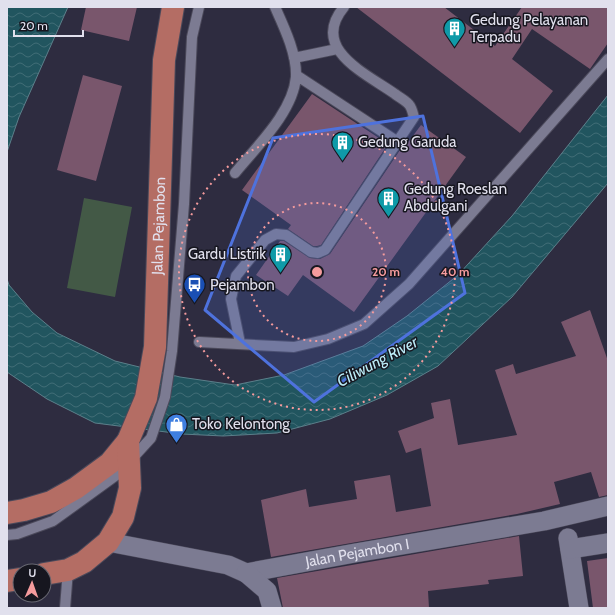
<svg xmlns="http://www.w3.org/2000/svg" width="615" height="615" viewBox="0 0 615 615" font-family="Cabin,sans-serif">
<style>
.garden{fill:#435946}
.water{fill:url(#water-waves);stroke:#5b7f8a}
.building{fill:#79566c}
.lines{fill:none;stroke-linecap:round;stroke-linejoin:round}
.lane-casing{stroke:#4b495a;stroke-width:12}
.street-casing{stroke:#4b495a;stroke-width:20}
.primary-casing{stroke:#4b495a;stroke-width:24}
.lane{stroke:#7c7b92;stroke-width:10}
.street{stroke:#7c7b92;stroke-width:19}
.primary{stroke:#b46d64;stroke-width:22}
.marked{fill:#4e72dd;fill-opacity:0.2;stroke:#4e72dd;stroke-width:3;stroke-linejoin:round}
.ring{fill:none;stroke:#f59b9d;stroke-width:2;stroke-dasharray:2 4}
.labels{text-anchor:middle;stroke-width:3;stroke-linejoin:round;paint-order:stroke}
.poi-label{font-size:15px;fill:#e1e0ed;stroke:#16161f;text-anchor:start}
.street-label{font-size:15px;fill:#e1e0ed;stroke:#16161f}
.water-label{font-size:16px;font-style:italic;fill:#bcedf8;stroke:#16161f}
.centre{fill:#f59b9d;stroke:#16161f;stroke-width:2}
.ring-label{font-size:12px;text-anchor:middle;font-weight:bold;fill:#f59b9d;stroke:#16161f;stroke-width:3;stroke-linejoin:round;paint-order:stroke}
</style>
<defs>
<pattern id="water-waves" width="16" height="10" patternUnits="userSpaceOnUse"><rect width="16" height="10" fill="#21555f"/><path d="M0 5q4-4 8 0t8 0" fill="none" stroke="#416d76"/></pattern>
</defs>
<rect width="100%" height="100%" fill="#2e2c40"/>
<path class="garden" d="M84,198L132,207L115,297L67,288Z"/>
<path class="water" d="M7,7H68L19,117L7,152Z
M608,95V183L512,297L438,366L387,395L330,419L277,433L223,436L182,434L95,423L47,399L7,372V279L9,285L32,312L57,333L115,361L180,377L235,385L284,375L363,346L407,316L458,275L512,216Z"/>
<path class="building" d="M86,7H137L129,41L81,30Z
M356,7H444L495,46L522,7H608V43L590,69L532,29L512,59L553,91L520,133Z
M83,75L122,86L96,181L57,170Z
M312,94L388,144L321,245L317,246H313L288,229L291,225L242,190Z
M421,125L466,157L354,312L303,275L288,296L256,275L280,241H284L310,258L320,259L330,254L400,150L401,152Z
M590,310L608,361V495L599,497L591,472L554,482L560,504L517,514L271,557L261,500L306,489L309,507L357,499L354,481L390,475L396,512L431,506L421,448L406,453L398,431L434,418L431,403L450,399L458,445L517,435L495,370L513,364L516,374L576,356L561,322Z
M519,536L523,576L488,580L489,584L428,591L429,608H283L277,578Z
M608,558V608H593L587,561Z"/>
<g class="lines">
<defs>
<path id="lane" d="M294,58L337,49
M296,75L398,142
M235,173C257,146 293,112 296,77C297,54 284,27 275,7
M199,342L294,347L328,339L364,324L409,284L608,59
M240,343L231,299L236,276L265,240L276,234L286,235L311,252L318,253L325,250L414,117C413,114 412,109 410,106C407,101 400,98 395,94C367,74 309,49 344,7
M7,535L17,534L53,521L118,474L151,438L165,397L172,351L184,204L192,37L199,7
M65,608L68,570"/>
<g id="street">
<path d="M568,538L579,608"/>
<path id="s1" d="M108,542L228,565L246,573L355,553L544,521L608,506"/>
<path d="M570,549L608,543"/>
<path d="M246,573L267,591L272,608"/>
</g>
<g id="primary">
<path d="M7,513L24,510L51,502L76,488L110,463L128,441"/>
<path id="s2" d="M44,574L68,570L84,562L108,542L123,517L130,488L128,441L146,398L155,347L164,60L173,7"/>
<path d="M7,581L20,579"/>
</g>
</defs>
<use href="#lane" class="lane-casing"/>
<use href="#street" class="street-casing"/>
<use href="#primary" class="primary-casing"/>
<use href="#lane" class="lane"/>
<use href="#street" class="street"/>
<use href="#primary" class="primary"/>
</g>
<path class="marked" d="M423,116L465,293L314,402L205,310L273,138Z"/>
<g class="ring">
<circle cx="317" cy="272" r="69"/>
<circle cx="317" cy="272" r="138"/>
</g>
<defs>
<symbol id="building-pin" viewBox="-11 -11 22 30"><path d="M0 17L-7.5 6A9.5 9.5 0 1 1 7.5 6Z" fill="#0f9aa8" stroke="#16161f"/><path d="M-4-6H4V6H1V3H-1V6H-4ZM-2.5-4.3h1.7v1.8h-1.7ZM.8-4.3h1.7v1.8H.8ZM-2.5-1h1.7V.8h-1.7ZM.8-1h1.7V.8H.8Z" fill="#fff"/></symbol>
<symbol id="bus-pin" viewBox="-11 -11 22 30"><path d="M0 17L-7.5 6A9.5 9.5 0 1 1 7.5 6Z" fill="#1a4fb4" stroke="#16161f"/><path d="M-5-6H5V4H4V6H2V4H-2V6H-4V4H-5ZM-3.5-4V0h7V-4ZM-3.5 1.2v1.5H-2V1.2ZM2 1.2v1.5H3.5V1.2Z" fill="#fff"/></symbol>
<symbol id="shop-pin" viewBox="-11 -11 22 30"><path d="M0 17L-7.5 6A9.5 9.5 0 1 1 7.5 6Z" fill="#3f7fe0" stroke="#16161f"/><path d="M-5-2.5h2.3a2.7 3.5 0 0 1 5.4 0H5L5.5 6h-11ZM-1.5-2.5h3a1.5 2.3 0 0 0-3 0Z" fill="#fff"/></symbol>
</defs>
<g fill-rule="evenodd">
<use href="#building-pin" x="442" y="16" width="25" height="34"/>
<use href="#building-pin" x="330" y="130" width="25" height="34"/>
<use href="#building-pin" x="376" y="186" width="25" height="34"/>
<use href="#building-pin" x="268" y="242" width="25" height="34"/>
<use href="#bus-pin" x="182" y="272" width="25" height="34"/>
<use href="#shop-pin" x="164" y="412" width="25" height="34"/>
</g>
<g class="labels">
<g class="poi-label">
<text x="470" y="25">Gedung Pelayanan<tspan x="470" dy="17">Terpadu</tspan></text>
<text x="358" y="147">Gedung Garuda</text>
<text x="404" y="194">Gedung Roeslan<tspan x="404" dy="17">Abdulgani</tspan></text>
<text x="266" y="259" text-anchor="end">Gardu Listrik</text>
<text x="210" y="290">Pejambon</text>
<text x="192" y="429">Toko Kelontong</text>
</g>
<g class="street-label">
<text dy="5" stroke="none"><textPath href="#s2" startOffset="399">Jalan Pejambon</textPath></text>
<text dy="5" stroke="none"><textPath href="#s1" startOffset="255">Jalan Pejambon I</textPath></text>
</g>
<g class="water-label">
<text transform="translate(377 361) rotate(-28)" y="6">Ciliwung River</text>
</g>
</g>
<circle cx="317" cy="272" r="6" class="centre"/>
<g class="ring-label">
<text x="386" y="276">20 m</text>
<text x="455" y="276">40 m</text>
</g>
<rect width="615" height="615" fill="none" stroke="#e1e0ed" stroke-width="16"/>
<g transform="translate(32 583) rotate(2)"><circle r="19" fill="#16161f" stroke="#676771"/>
<path d="M0-3L7 15L0 10L-7 15Z" fill="#f59b9d"/>
<text y="-6" font-size="11" font-weight="bold" text-anchor="middle" fill="#e1e0ed">U</text>
</g>
<path d="M14 30v6h69v-6" fill="none" stroke="#e1e0ed" stroke-width="2"/>
<text x="20" y="30" font-size="12" fill="#e1e0ed" stroke="#16161f" stroke-width="3" paint-order="stroke">20 m</text>
</svg>
